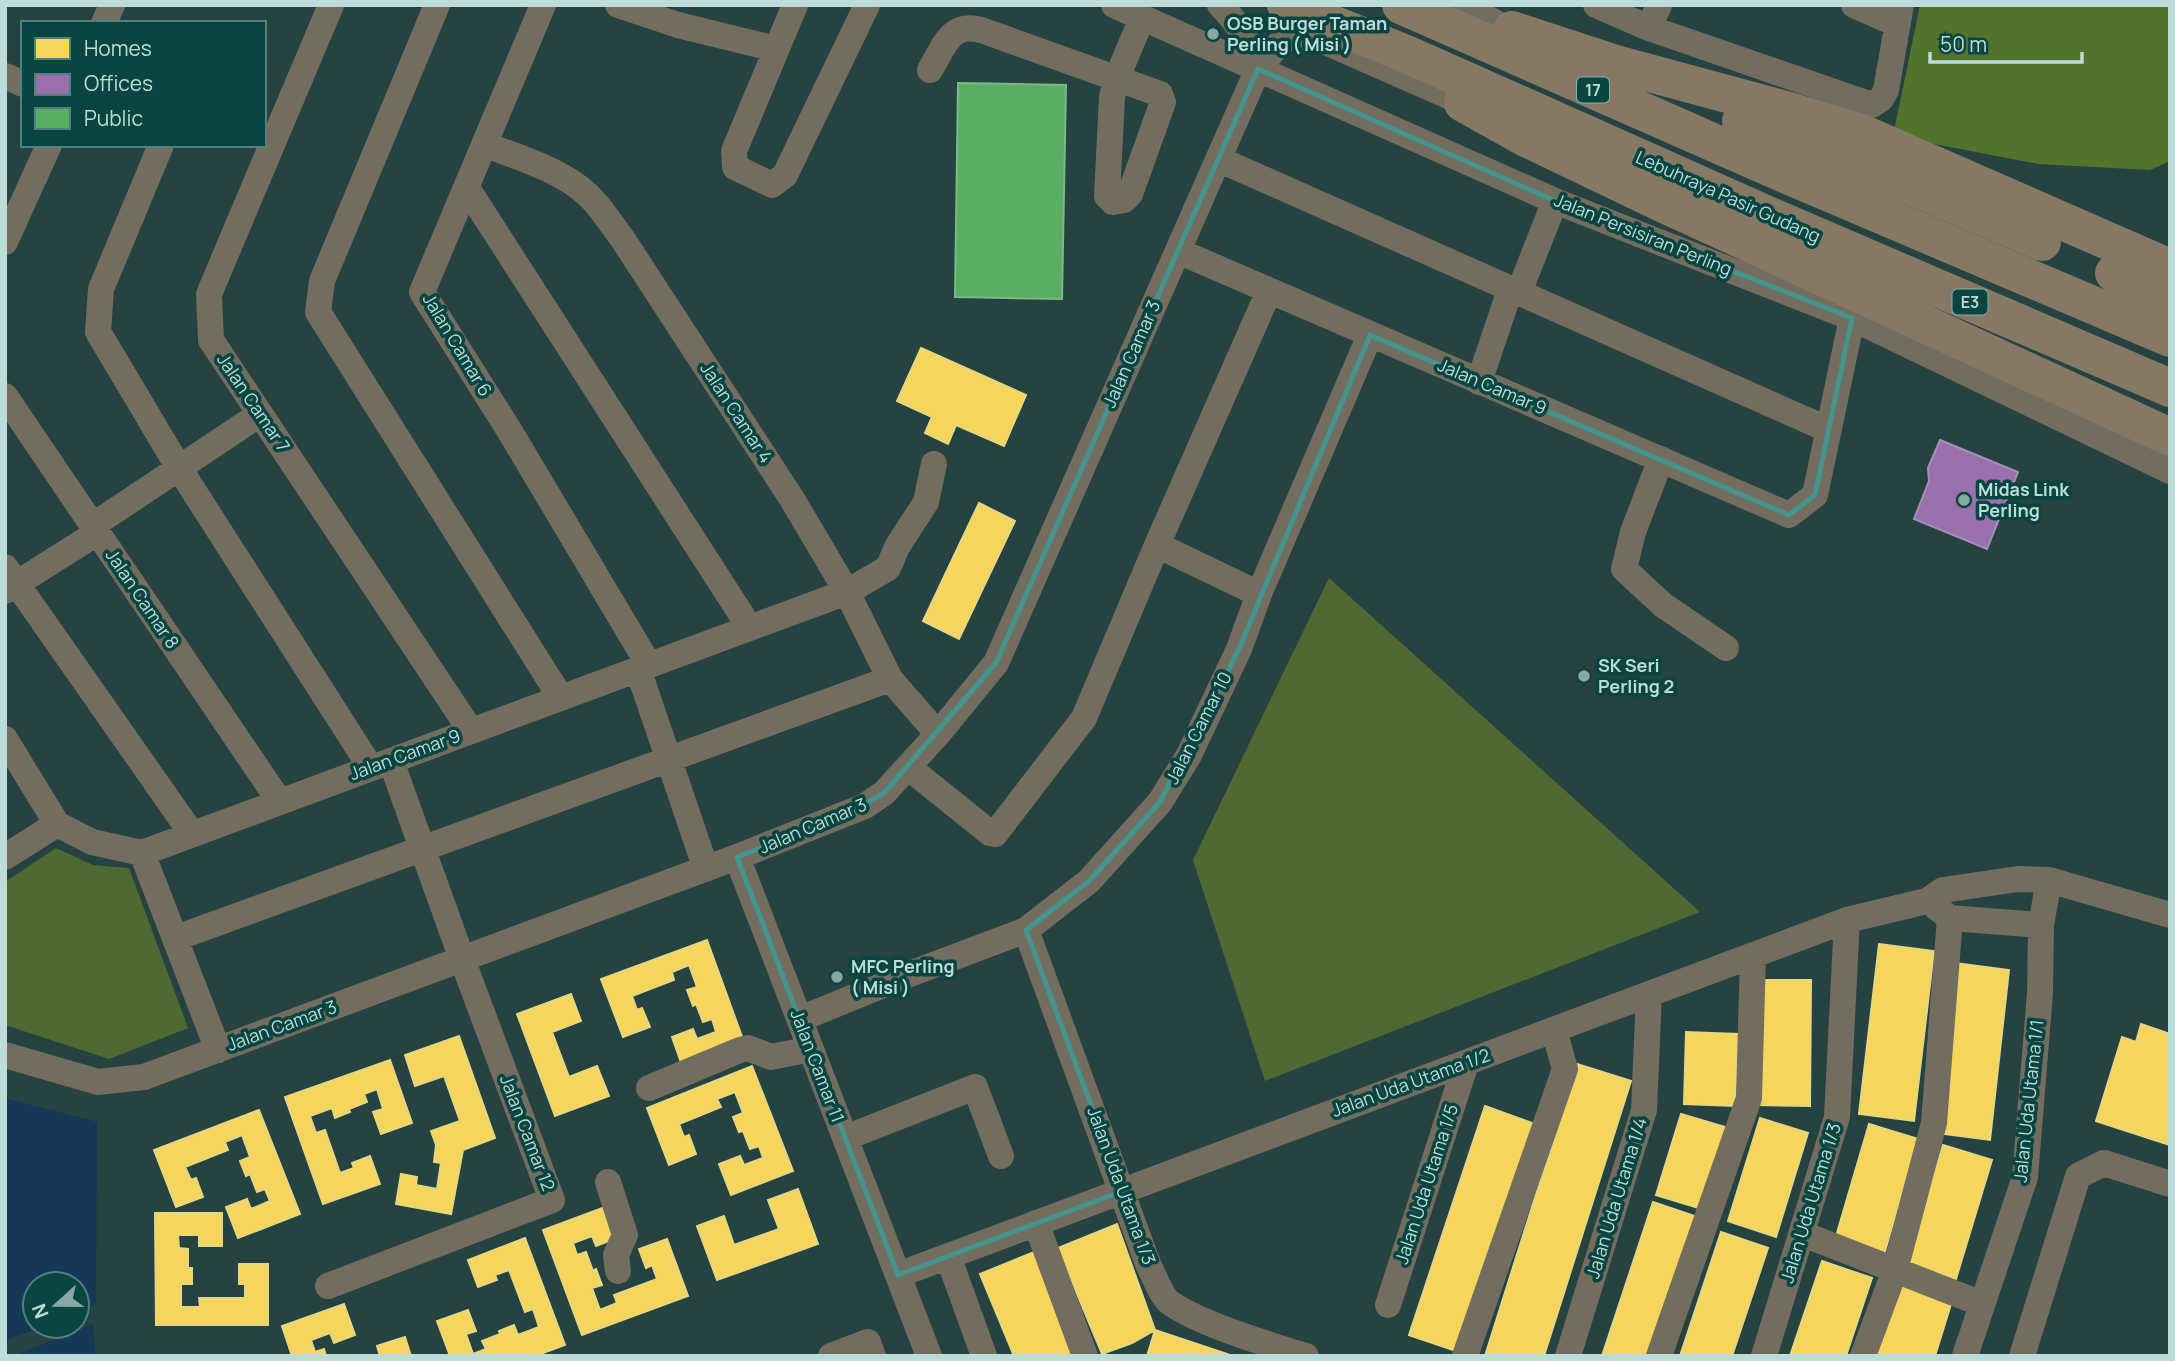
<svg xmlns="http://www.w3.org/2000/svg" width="2175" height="1361" viewBox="0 0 2175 1361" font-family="Manrope,sans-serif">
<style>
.green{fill:#4e6a32}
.forest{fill:#51732b}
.water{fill:#143855}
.homes{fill:#f6d55c;stroke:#e4d782;stroke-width:2}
.offices{fill:#9970ab;stroke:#a390b9;stroke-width:2}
.public{fill:#5aae61;stroke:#77bc85;stroke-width:2}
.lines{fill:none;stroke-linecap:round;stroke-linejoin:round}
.minor{stroke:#726d5f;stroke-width:26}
.highway{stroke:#857965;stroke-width:38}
.marked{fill:none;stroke:#43958e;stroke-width:5;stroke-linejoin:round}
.poi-dot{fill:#87a6a4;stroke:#0a4541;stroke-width:2.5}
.labels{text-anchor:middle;stroke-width:7;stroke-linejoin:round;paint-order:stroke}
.shield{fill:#0a4541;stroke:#86afab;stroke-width:2}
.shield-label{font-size:16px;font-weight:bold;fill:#bbdcd9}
.poi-label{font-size:18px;font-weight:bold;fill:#bbdcd9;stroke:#0a4541;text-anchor:start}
.street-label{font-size:18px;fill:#bbdcd9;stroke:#0a4541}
</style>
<rect width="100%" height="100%" fill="#264241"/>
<path class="green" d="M1329,578L1700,912L1265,1081L1193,860Z
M56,848L93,865L129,868L188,1028L109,1059L5,1025V882Z"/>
<path class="forest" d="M1920,5H2170V161L2150,170L2038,164L1893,136Z"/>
<path class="water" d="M5,1098L97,1122L96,1304L77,1311V1284H35V1326H42L5,1341Z
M93,1324L95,1356H13Z"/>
<path class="homes" d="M921,348L1026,395L1004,446L956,425L948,444L925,433L932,417L897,401Z
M979,503L1015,521L959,639L923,621Z
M707,940L745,1045L683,1068L672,1037L693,1029L697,1039L716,1032L712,1019L703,1022L696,1004L693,1006L687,990L697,987L689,965L672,972L674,980L632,996L637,1010L642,1008L650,1027L623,1037L601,979Z
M1879,944L1934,951L1914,1121L1859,1114Z
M1955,963L2009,970L1990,1140L1936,1133Z
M1757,980H1811L1810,1106L1755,1105Z
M571,994L581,1021L552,1032L569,1077L597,1066L609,1096L555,1116L517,1014Z
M2141,1024L2170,1034V1145L2096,1121L2122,1037L2136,1042Z
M1686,1032L1738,1034L1735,1106L1684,1104Z
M459,1036L495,1138L463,1150L451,1214L396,1204L401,1174L417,1177L416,1185L437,1189L441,1163L434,1162L436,1145L431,1131L460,1121L444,1076L415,1086L405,1055Z
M390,1060L412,1123L381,1134L373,1112L383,1109L377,1089L364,1094L367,1102L349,1109L350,1112L335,1118L332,1108L310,1116L316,1133L325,1130L340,1173L354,1168L352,1163L370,1156L380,1184L323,1204L285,1097Z
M1577,1064L1631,1081L1544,1356H1485Z
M752,1066L793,1171L731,1195L719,1164L740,1156L744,1165L763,1158L759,1146L750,1149L743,1131L739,1132L733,1117L743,1113L735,1092L717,1099L721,1107L679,1124L684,1137L689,1135L696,1154L669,1165L647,1108Z
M1485,1106L1535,1124L1459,1352L1409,1335Z
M259,1110L300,1214L238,1238L226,1207L247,1199L251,1209L270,1201L265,1189L257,1192L250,1174L246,1176L240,1161L250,1157L242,1135L225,1142L228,1150L185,1167L191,1180L196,1178L203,1197L176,1207L154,1150Z
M1681,1114L1725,1127L1705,1210L1656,1195Z
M1760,1118L1808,1133L1776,1237L1728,1221Z
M1869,1124L1918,1139L1883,1258L1834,1243Z
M1943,1145L1992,1160L1956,1279L1907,1264Z
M798,1189L818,1244L717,1280L697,1226L724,1216L734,1245L779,1229L768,1200Z
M1653,1202L1700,1218L1654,1356H1602Z
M605,1207L617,1238L596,1246L592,1236L573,1243L577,1255L586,1252L593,1271L596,1269L602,1285L592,1288L600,1310L617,1303L614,1295L657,1279L652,1265L646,1268L639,1249L667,1239L688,1296L582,1335L543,1230Z
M155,1213H222V1246H199V1235H178L179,1248L188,1249V1268H192V1284H181V1307H200L199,1298H245V1284H239V1264H268V1325H156Z
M1117,1224L1155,1330L1132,1343L1102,1354L1058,1248Z
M1721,1232L1768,1248L1732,1356H1680Z
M525,1238L565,1345L535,1356H450L437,1321L468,1310L476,1331L466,1334L473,1354L486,1349L482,1341L500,1334L499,1331L514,1325L518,1335L539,1327L533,1309L525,1312L509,1270L495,1275L497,1280L478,1287L468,1260Z
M1039,1250L1083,1356H1014L980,1274Z
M1822,1261L1872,1278L1846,1356H1790Z
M1898,1284L1952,1301L1935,1356H1876Z
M344,1304L355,1335L334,1343L330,1333L311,1340L315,1352L324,1349L326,1356H292L282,1326Z
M1155,1330L1233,1356H1147Z
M405,1337L411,1356H380L377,1346Z"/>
<path class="offices" d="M1940,440L2018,472L1987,549L1914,519L1929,481L1928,468Z"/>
<path class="public" d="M958,83L1066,85L1062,299L955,297Z"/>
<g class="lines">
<path class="minor" d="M331,5L209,294L211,340L471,731
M437,5L322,281L318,312L561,698
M543,5L422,292L509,430L649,665
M618,5L678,25L776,49
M795,5L734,151L735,167L772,185L785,175L867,5
M1114,5L1555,201L1852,318L2170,471
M1220,5C1240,25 1251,43 1258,69
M1464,5L1505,28
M1596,5L1649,28L1872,105L1881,99L1886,90L1901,5
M1854,5L1897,24
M104,23L112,5
M1649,28L1659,5
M930,70C945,45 951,20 984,31L1160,94L1163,102L1130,194L1124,200L1113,202L1107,196L1112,97L1116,80L1142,18
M5,76L23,84
M484,144C519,158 560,169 588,195C601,207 611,224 622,238L792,499L847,592L890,679L938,734
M161,145L101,289L98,332L179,468L371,768
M1218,159L1829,430
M467,188L750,628
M5,242L49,145
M1178,251L1789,515L1815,495L1852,318
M1479,382L1509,293L1521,287L1555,201
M5,396L280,802
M1661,459L1633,532L1624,569L1663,605L1726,648
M92,526L260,414
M1157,545L1259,594
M5,567L192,834
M5,591L97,533
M638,669L706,869
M5,739L57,824L92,842L142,853L847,592L888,568L897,547L926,502L934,464
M908,767L990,833L995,834L1084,718L1157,545L1269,291
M142,853L218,1050
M5,857L57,824
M737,857L929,1356
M1937,908L1950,918L2041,925
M1026,930L1148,1264C1154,1275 1160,1294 1169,1302C1199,1324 1270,1345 1306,1356
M176,938L890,679
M800,1019L915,972L1026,930L1089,881L1160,802L1189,755L1239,649L1259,594L1370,335
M5,1055L98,1082L144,1077L737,857L865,806L884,793L938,734L996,663L1258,69L1278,45L1293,34L1310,35L1462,102
M649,1088L740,1050L748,1048L771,1057L811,1049
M845,1138L975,1087L1001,1156
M608,1182L625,1235L616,1255L618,1271
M1036,1223L1085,1356
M1803,1234L1982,1304
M948,1256L984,1356
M898,1275L1847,920L1927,901L1943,890L2018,879L2049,880L2170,915
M328,1286L552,1200L462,959L391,761
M1388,1305L1466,1063
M831,1356L868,1342L873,1356
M1465,1356L1565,1069L1554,1030
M1568,1356L1644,1110L1649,994
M1659,1356L1749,1098L1753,955
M1764,1356L1837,1117L1847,920
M1863,1356L1895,1270L1934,1123L1950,918
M1965,1356L2025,1177L2040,993L2041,925L2049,880
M2022,1356L2078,1176L2104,1163L2170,1184"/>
<path class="highway" d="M1286,5L1411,56L1770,216L2170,388
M1401,5L1785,174L2170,338
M1512,30L1616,64L1786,110L1861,133L2170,268
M1463,103L1524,137L1660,202L2170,437
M1741,121L1913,187L2042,242
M2114,273L2170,297"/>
</g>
<path class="marked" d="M1258,69L1555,201L1852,318L1815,495L1789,515L1370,335L1239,649L1160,802L1089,881L1026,930L1123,1191L898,1275L737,857L844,816L884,793L996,663Z"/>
<g class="poi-dot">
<circle cx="1213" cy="34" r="7"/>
<circle cx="1964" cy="500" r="7"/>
<circle cx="1584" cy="676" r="7"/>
<circle cx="837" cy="977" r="7"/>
</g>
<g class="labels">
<g class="shield">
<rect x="1577" y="77.5" width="32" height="25" rx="5"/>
<rect x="1952.5" y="289.5" width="35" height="25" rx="5"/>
</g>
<g class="shield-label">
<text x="1593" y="96">17</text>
<text x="1970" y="308">E3</text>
</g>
<g class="poi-label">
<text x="1227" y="30">OSB Burger Taman<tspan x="1227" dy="21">Perling ( Misi )</tspan></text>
<text x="1978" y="496">Midas Link<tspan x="1978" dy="21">Perling</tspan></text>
<text x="1598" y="672">SK Seri<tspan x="1598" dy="21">Perling 2</tspan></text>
<text x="851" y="973">MFC Perling<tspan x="851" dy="21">( Misi )</tspan></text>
</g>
<g class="street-label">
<text transform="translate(1728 197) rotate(24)" y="6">Lebuhraya Pasir Gudang</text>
<text transform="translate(1643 235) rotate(22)" y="6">Jalan Persisiran Perling</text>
<text transform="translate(457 345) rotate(59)" y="6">Jalan Camar 6</text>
<text transform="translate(1132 354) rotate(-66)" y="6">Jalan Camar 3</text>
<text transform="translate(1492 387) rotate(23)" y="6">Jalan Camar 9</text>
<text transform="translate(253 403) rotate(56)" y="6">Jalan Camar 7</text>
<text transform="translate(736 413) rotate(57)" y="6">Jalan Camar 4</text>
<text transform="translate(142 599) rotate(56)" y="6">Jalan Camar 8</text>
<text transform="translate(1199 728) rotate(-63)" y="6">Jalan Camar 10</text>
<text transform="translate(405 755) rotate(-20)" y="6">Jalan Camar 9</text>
<text transform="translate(813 826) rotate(-23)" y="6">Jalan Camar 3</text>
<text transform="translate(282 1026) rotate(-20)" y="6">Jalan Camar 3</text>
<text transform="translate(817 1066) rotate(69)" y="6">Jalan Camar 11</text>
<text transform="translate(1411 1083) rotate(-20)" y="6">Jalan Uda Utama 1/2</text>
<text transform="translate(2029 1101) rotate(-84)" y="6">Jalan Uda Utama 1/1</text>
<text transform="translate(527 1133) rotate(69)" y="6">Jalan Camar 12</text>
<text transform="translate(1427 1184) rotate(-72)" y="6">Jalan Uda Utama 1/5</text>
<text transform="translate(1121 1186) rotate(70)" y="6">Jalan Uda Utama 1/3</text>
<text transform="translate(1617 1198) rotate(-73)" y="6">Jalan Uda Utama 1/4</text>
<text transform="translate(1811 1203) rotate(-73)" y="6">Jalan Uda Utama 1/3</text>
</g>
</g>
<rect width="2175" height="1361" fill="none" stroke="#bbdcd9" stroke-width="14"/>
<rect x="21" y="21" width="245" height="126" fill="#0a4541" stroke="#51817e" stroke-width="2"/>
<rect x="35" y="38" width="35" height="21" fill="#f6d55c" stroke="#51817e" stroke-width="2"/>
<text x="84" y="56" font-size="21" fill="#bbdcd9">Homes</text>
<rect x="35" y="74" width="35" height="21" fill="#9970ab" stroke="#51817e" stroke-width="2"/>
<text x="84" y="91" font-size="21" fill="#bbdcd9">Offices</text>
<rect x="35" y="108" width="35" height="21" fill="#5aae61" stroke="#51817e" stroke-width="2"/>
<text x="84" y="126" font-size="21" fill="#bbdcd9">Public</text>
<g transform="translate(56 1305) rotate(249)"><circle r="33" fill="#0a4541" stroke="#51817e" stroke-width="2"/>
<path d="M0-5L12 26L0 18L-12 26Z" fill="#87a6a4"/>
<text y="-10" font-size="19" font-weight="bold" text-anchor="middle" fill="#bbdcd9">N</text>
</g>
<path d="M1930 52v10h152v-10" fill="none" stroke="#bbdcd9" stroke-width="3.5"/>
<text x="1940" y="52" font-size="21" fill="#bbdcd9" stroke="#0a4541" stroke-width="5" paint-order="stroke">50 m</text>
</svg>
